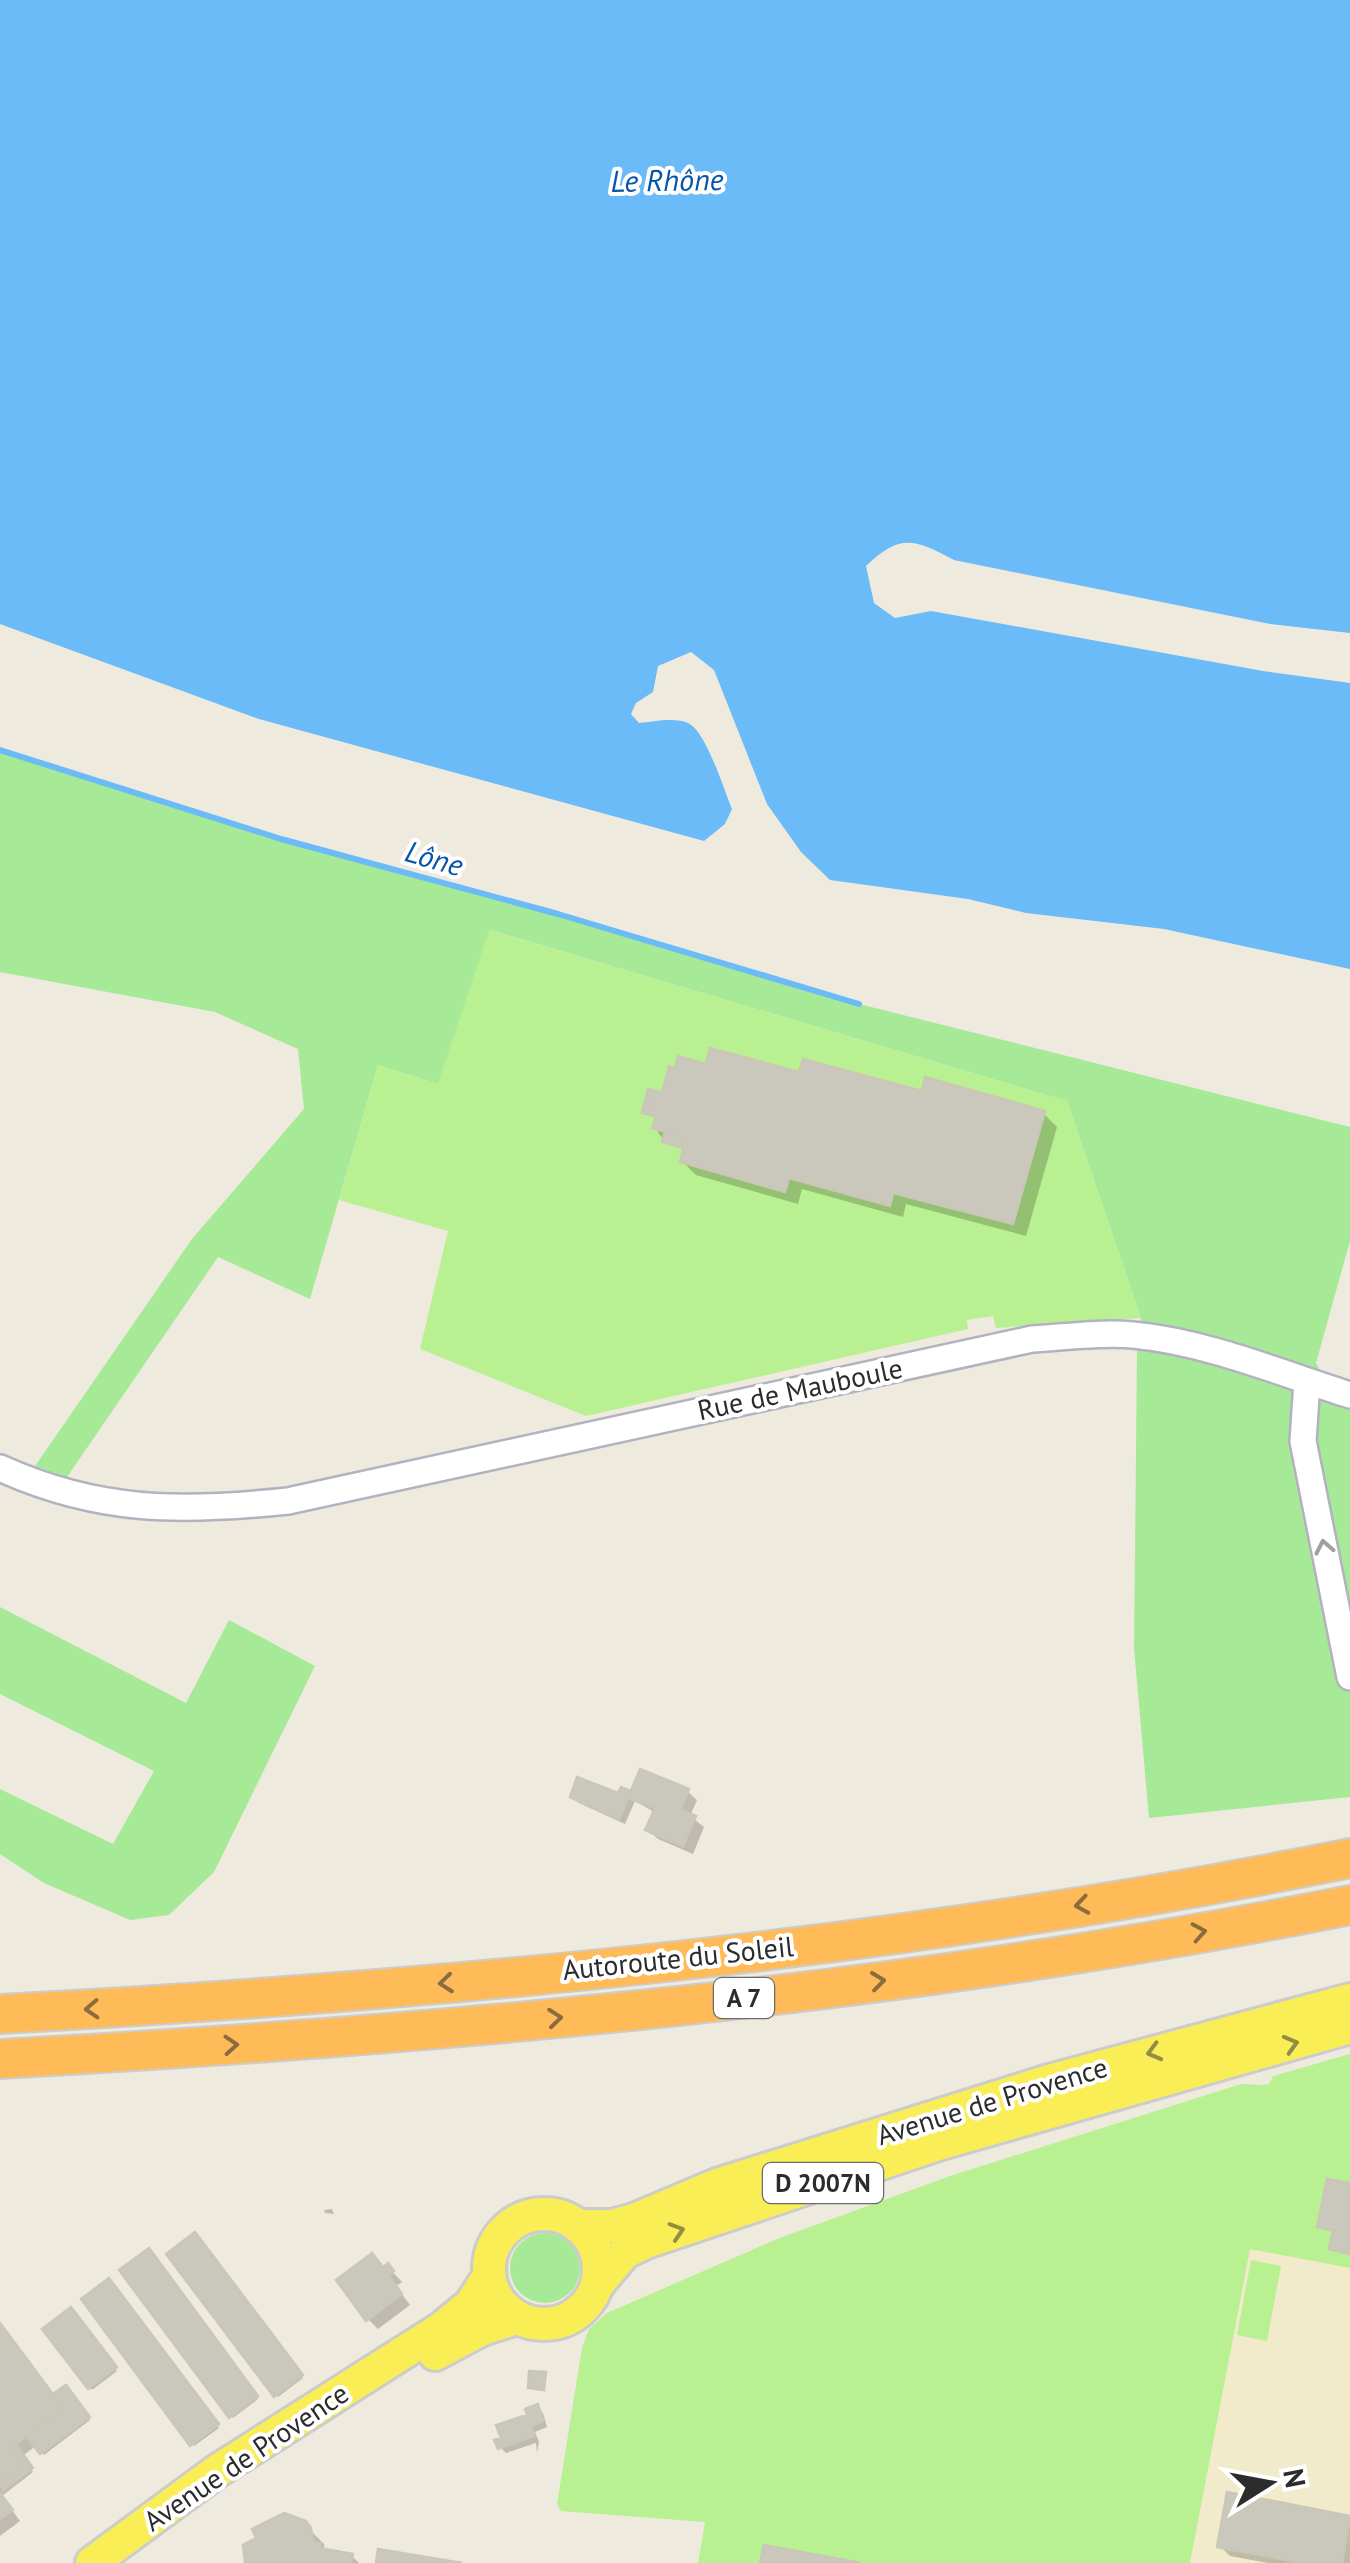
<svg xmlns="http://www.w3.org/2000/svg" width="1350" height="2563" viewBox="0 0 1350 2563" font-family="'PT Sans',sans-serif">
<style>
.education{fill:#f1ebcc}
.green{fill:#a6e997}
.pitch{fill:#b9f092}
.water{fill:#6abbf7}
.shadow{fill:#0003}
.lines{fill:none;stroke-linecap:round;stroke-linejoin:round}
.stream{stroke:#6abbf7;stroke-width:6}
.building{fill:#cac7bd;stroke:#cbc7b7;stroke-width:2.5}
.minor-casing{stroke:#b2b2c1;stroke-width:30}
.major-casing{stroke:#ccc;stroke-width:38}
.highway-casing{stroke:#ccc;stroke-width:42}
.minor{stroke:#fff;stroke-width:25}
.major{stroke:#faee57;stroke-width:32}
.highway{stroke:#ffbb58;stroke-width:38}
.oneway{stroke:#a0a0a0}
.oneway2{stroke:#8b6c40}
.oneway3{stroke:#938d42}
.labels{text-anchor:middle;stroke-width:8;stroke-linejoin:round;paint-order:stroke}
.shield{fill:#fff;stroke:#6b6b6b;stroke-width:2.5}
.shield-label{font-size:25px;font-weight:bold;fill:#2c2c2c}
.street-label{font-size:28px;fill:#2c2c2c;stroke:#fff}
.water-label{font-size:30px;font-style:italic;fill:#0456a8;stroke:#fff}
</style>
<rect width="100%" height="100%" fill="#efeade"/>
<path class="education" d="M1250,2248L1350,2268V2563H1190Z"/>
<path class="green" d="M0,750L281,839L558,914L859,1004L1350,1127V1241L1316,1363L1338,1406L1350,1410V1797L1149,1818L1134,1648L1137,1353L1141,1318L1067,1101L490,930L438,1084L378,1065L310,1299L218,1257L67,1477L35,1466L192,1239L304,1109L298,1049L215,1012L0,972Z
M0,1607L186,1703L229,1620L315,1666L214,1872L169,1915L130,1920L44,1883L0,1854V1789L113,1844L154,1771L0,1694Z
M510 2268a35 35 0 1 1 70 0a35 35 0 1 1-70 0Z"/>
<path class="pitch" d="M489,930L1067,1101L1141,1318L996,1328L993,1316L967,1320L968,1329L586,1416L420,1349L448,1231L339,1200L378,1065L438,1084Z
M1350,2054V2268L1250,2249L1190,2563H698L705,2522L561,2511L557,2504L582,2348L589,2329L607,2313L777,2239L950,2176L1238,2085C1249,2082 1257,2087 1269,2084L1273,2076Z
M1251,2260L1281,2266L1267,2341L1237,2335Z"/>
<path class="water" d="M0,0H1350V633L1270,624L954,560C915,539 900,533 866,566L874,603L895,618L931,611L1263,671L1350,683V969L1164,929L1026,913L968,899L830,880L801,852L767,804L714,670L691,652L658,666L653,692L636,703L631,714L639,723C653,722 674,717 688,723C706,731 724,790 732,809L725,824L704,841L259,719L0,624Z"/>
<path class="shadow" d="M708,1067L801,1075L1043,1113L1057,1127L1026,1236L906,1204L903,1217L802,1189L798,1204L696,1175L682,1161L686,1149L665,1142L655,1128L658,1119L655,1116L664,1096Z
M687,1791L697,1800L690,1816L704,1827L693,1854L658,1839L648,1830L656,1813L635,1801L625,1824L579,1803L573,1797Z
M332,2209L334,2214L325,2213L324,2210Z
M195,2235L303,2378L278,2397L170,2254Z
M148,2252L258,2399L233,2418L123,2271Z
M388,2267L402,2282L396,2286L410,2305L378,2329L368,2319Z
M109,2281L219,2428L194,2446L84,2300Z
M71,2310L117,2371L92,2390L46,2329Z
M0,2323L55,2397L66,2388L90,2420L44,2455L36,2446L22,2456L33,2472L2,2496L20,2521L0,2536Z
M537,2407L543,2413L547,2427L535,2432L539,2442L537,2453L536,2443L506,2453L500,2447Z
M1229,2495L1350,2518V2563H1268L1230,2556L1220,2546Z
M298,2518L324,2544V2551L352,2556L359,2563H248Z"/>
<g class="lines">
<path class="stream" d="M0,750L281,839L558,914L859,1004"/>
</g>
<path class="building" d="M710,1048L799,1072L803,1059L922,1091L925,1077L1045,1111L1013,1224L893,1193L890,1206L789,1178L785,1192L680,1162L686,1138L652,1128L656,1117L650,1115L657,1091L662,1093L669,1066L675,1068L678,1056L706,1064Z
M648,1089L657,1091L650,1115L642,1113Z
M665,1132L686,1138L683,1148L662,1142Z
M640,1769L689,1789L680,1810L696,1816L683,1846L645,1830L655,1808L628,1798Z
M577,1777L618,1793L621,1787L631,1791L619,1819L570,1797Z
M1327,2179L1350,2183V2254L1345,2253L1349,2234L1317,2227Z
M1333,2230L1349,2234L1345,2253L1329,2249Z
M195,2232L303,2375L274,2397L166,2254Z
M149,2248L258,2396L229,2418L119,2270Z
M372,2253L383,2267L388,2263L394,2271L389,2276L402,2294L366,2321L336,2280Z
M109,2278L219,2424L190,2446L81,2299Z
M71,2307L117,2367L88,2389L42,2329Z
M0,2323L64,2409L9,2449L21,2466L0,2481Z
M529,2371L546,2372L544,2390L528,2388Z
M66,2385L90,2417L40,2454L26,2436L64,2409L53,2394Z
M538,2404L543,2421L531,2426L534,2436L498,2449L494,2440L501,2438L496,2425L527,2415L525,2409Z
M16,2444L33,2468L3,2490L0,2481L21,2466L9,2449Z
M1227,2492L1350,2516L1342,2563H1303L1217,2547Z
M0,2493L13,2510L0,2519Z
M284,2513L306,2521L311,2528L313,2542L320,2543V2548L353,2554L351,2563H245L243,2545L256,2538L252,2529Z
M764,2545L861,2563H760Z
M378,2549L462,2563H376Z"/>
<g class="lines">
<defs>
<path id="minor" d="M1307,1381L1303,1441L1350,1677
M0,1468C99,1513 182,1512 288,1501L1032,1339C1065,1337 1100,1332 1133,1335C1207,1342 1280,1373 1350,1395"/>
<path id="major" d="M489 2269a55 55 0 1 1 110 0a55 55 0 1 1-110 0Z
M580,2226H613L634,2220L717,2185L1049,2081L1350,2000
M598,2284L625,2252L646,2242L941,2143L1350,2027
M435,2354L482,2329L517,2318
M92,2563L217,2471L442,2328L471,2304L489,2276"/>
<path id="highway" d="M0,2014C452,1990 906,1948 1350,1858
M0,2059C452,2034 906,1994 1350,1905"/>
</defs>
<use href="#minor" class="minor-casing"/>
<use href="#major" class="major-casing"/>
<use href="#highway" class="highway-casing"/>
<use href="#minor" class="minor"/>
<use href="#major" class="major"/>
<use href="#highway" class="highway"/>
</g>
<defs><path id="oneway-chevron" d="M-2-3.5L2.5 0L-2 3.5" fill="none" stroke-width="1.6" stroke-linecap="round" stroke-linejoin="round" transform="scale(2.5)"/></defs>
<use class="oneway" href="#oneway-chevron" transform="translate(1324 1547) rotate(-101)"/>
<g class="oneway2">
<use href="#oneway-chevron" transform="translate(1082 1905) rotate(171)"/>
<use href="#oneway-chevron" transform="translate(1199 1932) rotate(-10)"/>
<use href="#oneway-chevron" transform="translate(878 1981) rotate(-7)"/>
<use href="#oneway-chevron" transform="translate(446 1983) rotate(174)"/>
<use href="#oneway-chevron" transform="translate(92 2009) rotate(177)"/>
<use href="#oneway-chevron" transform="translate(555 2018) rotate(-6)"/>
<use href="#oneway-chevron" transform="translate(231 2045) rotate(-4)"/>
</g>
<g class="oneway3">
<use href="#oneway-chevron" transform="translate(1291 2044) rotate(-16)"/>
<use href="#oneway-chevron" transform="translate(1154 2052) rotate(165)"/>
<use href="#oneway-chevron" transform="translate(677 2231) rotate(-18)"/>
</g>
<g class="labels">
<g class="shield">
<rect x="714" y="1978" width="60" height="40" rx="8"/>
<rect x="763" y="2163" width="120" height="40" rx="8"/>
</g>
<g class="shield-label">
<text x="744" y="2007">A 7</text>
<text x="823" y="2192">D 2007N</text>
</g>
<g class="street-label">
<text transform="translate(800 1389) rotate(-12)" y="10">Rue de Mauboule</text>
<text transform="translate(678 1958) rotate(-6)" y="10">Autoroute du Soleil</text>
<text transform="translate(992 2101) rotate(-17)" y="10">Avenue de Provence</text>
<text transform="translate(246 2457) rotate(-34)" y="10">Avenue de Provence</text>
</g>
<g class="water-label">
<text transform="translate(667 181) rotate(-1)" y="10">Le Rhône</text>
<text transform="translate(434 859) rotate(16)" y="10">Lône</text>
</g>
</g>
<g transform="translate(1270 2483) rotate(79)" stroke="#ffffff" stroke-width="8" paint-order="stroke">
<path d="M0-8L18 38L0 25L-18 38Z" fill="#2c2c2c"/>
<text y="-15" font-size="28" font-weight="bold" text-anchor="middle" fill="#2c2c2c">N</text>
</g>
</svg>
